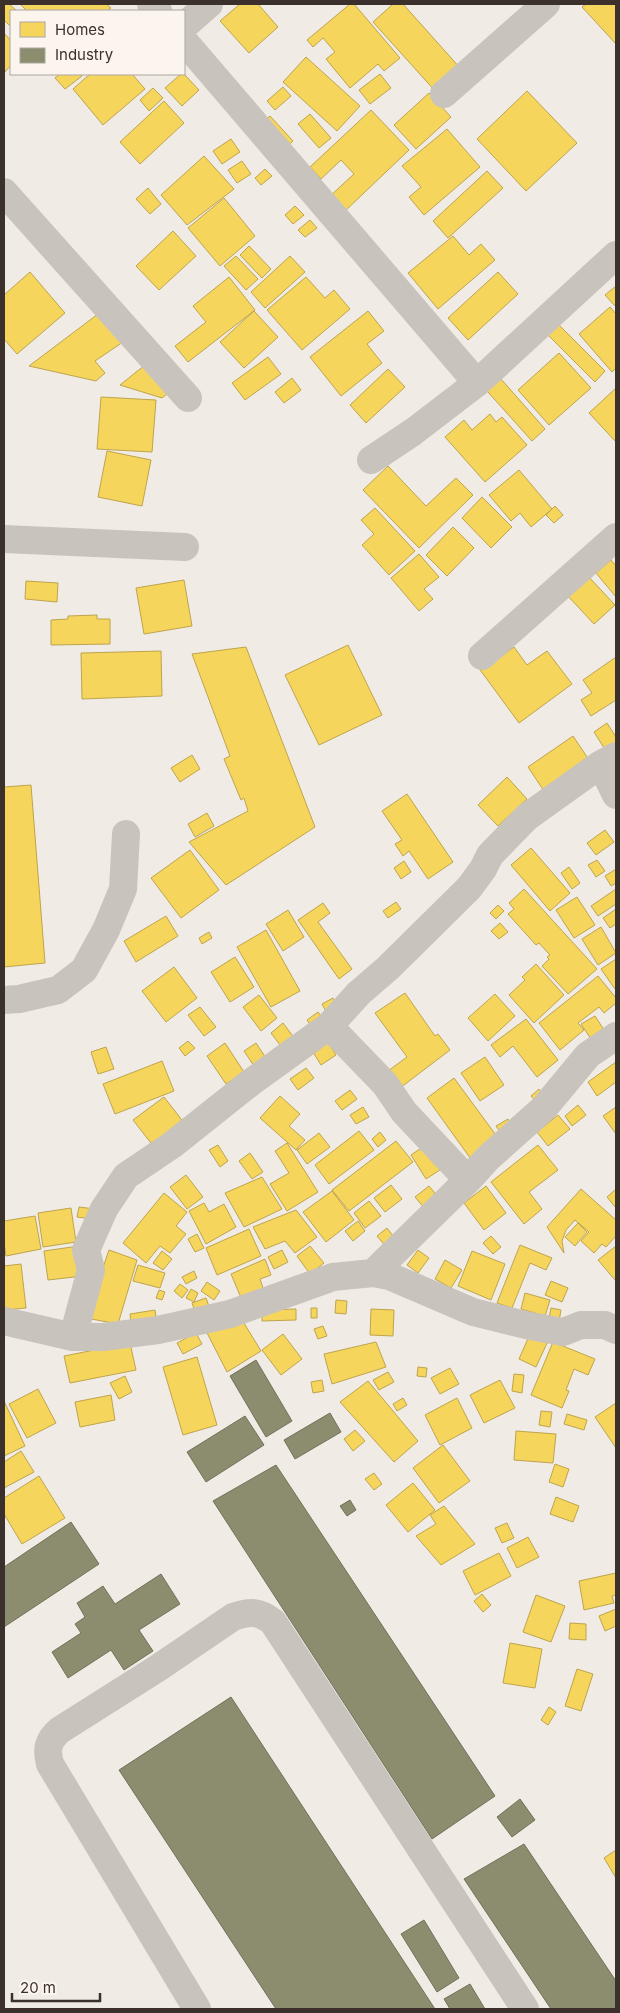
<svg xmlns="http://www.w3.org/2000/svg" width="620" height="2013" viewBox="0 0 620 2013" font-family="Inter,sans-serif">
<style>
.homes{fill:#f6d55c;stroke:#bea44d}
.industry{fill:#8c8c6e;stroke:#74705a}
.lines{fill:none;stroke-linecap:round;stroke-linejoin:round}
.minor{stroke:#c9c3be;stroke-width:28}
</style>
<rect width="100%" height="100%" fill="#f0ebe5"/>
<path class="homes" d="M4,4H9L17,11H11V27L4,20Z
M20,4H106L111,8L107,11H27Z
M240,4H258L278,27L249,53L220,21Z
M350,4H354L400,58L384,71L378,64L350,88L326,59L335,52L323,38L313,47L307,40Z
M393,4H403L461,69L436,92L373,22Z
M586,4H616V44L582,7Z
M4,33L11,41V65L4,73Z
M306,57L360,106L337,131L283,82Z
M60,74H80L82,76L65,89L55,78Z
M90,74H132L145,89L103,125L73,89Z
M181,74H184L199,90L182,106L165,88Z
M380,74L391,88L370,104L359,90Z
M283,87L291,96L275,110L267,101Z
M153,88L163,98L149,111L140,100Z
M527,91L577,143L526,191L477,139Z
M429,93L451,117L416,149L394,125Z
M164,101L184,123L140,164L120,142Z
M371,110L409,150L344,212L329,197L354,174L341,160L321,179L310,167Z
M310,114L331,138L319,148L298,124Z
M270,116L293,141L284,149L262,123Z
M447,129L480,167L424,215L409,197L421,187L402,166Z
M231,139L240,152L222,164L213,151Z
M204,156L234,189L187,225L161,195Z
M242,161L251,174L237,183L228,170Z
M265,169L272,176L261,185L255,178Z
M487,171L503,188L448,238L433,221Z
M148,188L161,204L150,214L136,199Z
M224,198L255,236L220,266L188,228Z
M295,206L304,215L293,224L285,215Z
M310,220L317,228L305,237L298,230Z
M173,231L196,256L159,290L136,266Z
M453,236L469,255L481,244L495,260L438,309L408,273Z
M249,246L271,269L262,278L240,255Z
M236,256L258,279L246,290L224,266Z
M290,256L305,272L265,308L251,292Z
M30,272L65,313L17,354L4,339V295Z
M498,272L518,294L468,340L448,318Z
M229,277L255,310L188,362L175,346L206,322L193,306Z
M306,277L325,298L334,290L350,309L302,350L267,310Z
M616,286V307L605,295Z
M610,307L616,314V368L612,372L579,334Z
M254,311L278,337L244,368L220,342Z
M368,311L384,331L367,344L382,363L341,396L310,357Z
M98,314L123,342L95,361L105,373L96,381L29,366Z
M558,324L605,371L595,382L547,334Z
M559,353L591,388L549,425L518,390Z
M268,357L281,374L245,400L232,383Z
M145,365L172,390L162,398L120,385Z
M388,369L405,387L366,423L350,405Z
M292,378L301,390L284,403L275,392Z
M501,379L545,429L532,441L487,391Z
M616,388V442L589,413Z
M101,397L156,400L152,452L97,449Z
M490,414L496,422L502,417L527,445L485,482L445,437L464,420L472,430Z
M107,451L151,460L142,506L98,497Z
M388,466L426,506L456,478L473,495L419,548L363,490Z
M519,470L552,509L531,527L520,513L511,521L489,495Z
M482,497L512,527L491,548L462,518Z
M555,506L563,515L554,523L546,515Z
M375,508L415,551L389,575L362,545L374,534L361,520Z
M453,527L474,548L447,576L426,555Z
M419,554L439,577L424,589L433,599L419,611L391,578Z
M611,560L616,566V597L596,573Z
M587,575L615,605L594,624L566,594Z
M184,580L192,626L144,634L136,588Z
M26,581L58,583L57,602L25,599Z
M97,615V619H110V644L51,645V620L68,619V616Z
M348,645L382,715L319,745L285,675Z
M246,647L315,827L226,885L189,842L248,811L244,798L241,800L224,759L230,756L192,654Z
M514,647L527,665L547,651L572,684L519,723L478,667L496,660Z
M161,651L162,696L82,699L81,653Z
M616,657V700L591,716L581,700L592,693L583,680Z
M607,723L616,737V745L606,751L594,732Z
M573,736L589,760L544,791L528,767Z
M192,755L200,769L180,782L171,768Z
M507,777L527,799L498,826L478,805Z
M31,785L45,963L4,967V787Z
M407,794L453,862L428,879L409,851L403,856L395,844L402,840L382,811Z
M207,813L214,826L195,837L188,824Z
M605,830L614,842L596,855L587,843Z
M531,848L570,893L550,911L511,865Z
M190,850L219,890L181,918L151,878Z
M597,860L605,871L596,877L588,865Z
M404,861L411,872L401,879L394,868Z
M569,867L580,883L572,889L561,873Z
M616,869V883L611,886L605,876Z
M524,889L597,969L568,994L542,966L549,959L547,957L550,955L539,943L536,945L508,914L514,909L509,903Z
M616,889V904L598,916L591,906Z
M577,897L595,925L574,938L556,910Z
M396,902L401,909L388,918L383,911Z
M323,903L330,913L318,922L352,969L339,979L298,920Z
M498,905L504,911L496,919L490,913Z
M616,909V924L610,928L603,918Z
M288,910L304,937L283,951L266,924Z
M166,916L178,936L136,962L124,941Z
M500,923L508,932L499,939L491,931Z
M601,927L616,953L598,965L582,939Z
M266,930L300,991L271,1007L237,947Z
M209,932L212,938L202,944L199,938Z
M235,957L254,987L230,1002L211,972Z
M616,959V989H615L601,969Z
M536,964L564,995L534,1023L509,995L525,980L522,977Z
M174,967L197,998L166,1022L142,991Z
M598,976L616,998V1003L604,1013L599,1007L578,1023L584,1030L560,1050L539,1023Z
M405,993L435,1036L438,1034L450,1050L400,1088L388,1071L407,1057L375,1013Z
M495,994L515,1016L488,1041L468,1018Z
M259,995L277,1018L261,1031L243,1007Z
M333,998L340,1011L329,1017L322,1004Z
M200,1007L216,1027L204,1036L188,1015Z
M318,1012L327,1024L315,1032L307,1020Z
M595,1016L606,1033L593,1042L581,1024Z
M526,1019L558,1060L537,1077L513,1046L500,1057L491,1045Z
M283,1023L295,1039L283,1049L271,1033Z
M188,1041L195,1048L185,1056L179,1048Z
M328,1042L336,1055L321,1065L313,1052Z
M225,1043L244,1072L226,1084L207,1056Z
M256,1043L268,1061L256,1069L244,1051Z
M106,1047L114,1069L98,1074L91,1052Z
M485,1057L504,1085L480,1101L461,1073Z
M162,1061L174,1091L115,1114L103,1084Z
M616,1062V1082L597,1096L588,1082Z
M306,1068L314,1078L298,1090L290,1079Z
M454,1078L501,1142L473,1162L427,1098Z
M539,1089L546,1097L538,1104L531,1096Z
M350,1090L357,1099L342,1110L335,1101Z
M280,1096L300,1114L289,1126L305,1140L296,1150L260,1118Z
M164,1097L185,1124L154,1147L133,1120Z
M578,1105L586,1115L572,1126L565,1116Z
M363,1107L369,1117L356,1124L350,1115Z
M616,1107V1134L603,1116Z
M558,1115L570,1129L548,1146L537,1132Z
M508,1119L514,1129L503,1136L496,1126Z
M359,1131L374,1150L329,1184L315,1165Z
M380,1132L386,1140L378,1147L372,1139Z
M319,1133L330,1147L307,1164L297,1150Z
M396,1141L413,1162L349,1211L332,1190Z
M287,1143L318,1192L287,1211L270,1184L289,1173L275,1151Z
M427,1144L443,1168L426,1179L411,1155Z
M218,1145L228,1161L220,1167L209,1150Z
M538,1145L558,1170L529,1192L542,1209L524,1224L491,1182Z
M250,1153L263,1172L252,1179L239,1161Z
M186,1175L203,1197L187,1209L170,1187Z
M262,1177L282,1209L244,1227L225,1193Z
M391,1185L402,1199L385,1212L374,1198Z
M429,1186L439,1198L425,1209L415,1197Z
M486,1186L506,1213L484,1230L464,1203Z
M581,1189L616,1220V1236L606,1247L602,1244L594,1253L581,1241L589,1232L575,1220L566,1230L562,1241L564,1253L547,1227Z
M616,1189V1208L607,1197Z
M332,1191L354,1220L326,1242L303,1212Z
M164,1193L187,1212L176,1226L186,1234L170,1253L160,1246L146,1263L123,1243Z
M369,1201L381,1216L365,1228L354,1213Z
M204,1203L209,1212L224,1204L236,1227L206,1244L189,1211Z
M79,1207L95,1209L93,1219L77,1217Z
M71,1208L76,1242L43,1247L38,1213Z
M296,1210L317,1237L295,1253L285,1241L265,1249L253,1227Z
M35,1216L41,1249L6,1256L4,1243V1221Z
M358,1221L365,1231L353,1241L345,1231Z
M578,1223L587,1232L575,1246L565,1237Z
M387,1228L397,1241L387,1248L377,1236Z
M249,1229L261,1256L217,1275L206,1248Z
M197,1234L204,1248L195,1252L188,1239Z
M491,1236L501,1247L493,1254L483,1243Z
M520,1245L552,1258L546,1270L530,1263L512,1308L497,1303Z
M79,1246L83,1276L48,1280L44,1251Z
M310,1246L324,1263L310,1274L297,1256Z
M616,1246V1280H615L598,1260Z
M109,1250L137,1260L118,1324L86,1318Z
M282,1250L288,1262L274,1269L268,1257Z
M418,1250L429,1258L418,1273L407,1265Z
M162,1251L172,1259L163,1270L153,1263Z
M472,1251L505,1264L491,1300L458,1286Z
M265,1259L271,1275L260,1279L264,1291L242,1300L231,1274Z
M445,1260L462,1270L451,1288L435,1279Z
M21,1264L26,1308L4,1310V1266Z
M138,1265L165,1273L160,1288L133,1281Z
M194,1271L197,1278L186,1284L182,1277Z
M551,1281L568,1288L562,1302L545,1295Z
M207,1282L220,1291L214,1300L201,1291Z
M180,1284L188,1290L182,1298L174,1291Z
M191,1289L198,1293L194,1302L186,1298Z
M159,1290L165,1292L162,1300L156,1298Z
M525,1293L550,1300L545,1316L521,1309Z
M206,1298L210,1309L196,1314L192,1303Z
M336,1300L347,1301L346,1314L335,1313Z
M311,1308H317V1318H311Z
M551,1308L561,1310L559,1321L549,1318Z
M296,1309V1320L262,1321V1310Z
M371,1309L394,1310L393,1336L370,1335Z
M155,1310L157,1324L132,1329L130,1314Z
M239,1315L261,1351L227,1372L205,1329Z
M323,1326L327,1336L318,1339L314,1329Z
M196,1333L202,1344L183,1354L177,1343Z
M283,1334L302,1359L281,1375L262,1350Z
M530,1334L548,1341L536,1367L519,1359Z
M376,1342L386,1367L332,1384L324,1354Z
M553,1342L595,1359L588,1375L574,1369L566,1390L569,1391L562,1408L531,1395Z
M130,1343L136,1370L70,1383L64,1356Z
M197,1357L217,1425L183,1435L163,1367Z
M418,1367L427,1368L426,1377L417,1376Z
M450,1368L459,1384L440,1394L431,1378Z
M388,1372L394,1382L379,1390L373,1380Z
M514,1374L524,1375L522,1393L512,1391Z
M125,1376L132,1392L119,1399L110,1383Z
M322,1380L324,1391L313,1393L311,1382Z
M500,1380L515,1408L484,1423L470,1395Z
M368,1381L418,1441L394,1462L340,1402Z
M38,1389L56,1423L27,1438L9,1404Z
M111,1395L115,1420L80,1427L75,1402Z
M403,1398L407,1405L397,1411L393,1404Z
M457,1398L472,1428L440,1445L425,1415Z
M4,1401L25,1446L4,1456Z
M616,1403V1448L595,1417Z
M541,1411L552,1412L550,1427L539,1425Z
M567,1414L587,1420L584,1430L564,1424Z
M355,1430L365,1441L353,1451L344,1439Z
M516,1431L556,1434L553,1463L514,1460Z
M443,1445L470,1481L439,1503L413,1468Z
M21,1451L34,1472L4,1488V1462Z
M555,1464L569,1469L563,1487L549,1482Z
M374,1473L382,1484L374,1490L365,1479Z
M39,1476L65,1518L22,1544L4,1514V1498Z
M413,1483L435,1510L408,1532L386,1505Z
M556,1497L579,1506L573,1522L550,1514Z
M444,1506L475,1544L441,1565L416,1536L436,1524L430,1515Z
M507,1523L514,1538L502,1543L495,1528Z
M528,1537L539,1557L517,1568L507,1548Z
M499,1553L511,1576L475,1595L463,1571Z
M616,1573V1595L612,1596L614,1603L584,1610L579,1581Z
M482,1594L491,1605L483,1612L474,1601Z
M536,1595L565,1606L551,1642L523,1632Z
M616,1609V1626L605,1631L599,1616Z
M570,1623L586,1624V1640L569,1639Z
M510,1643L542,1649L535,1688L503,1683Z
M577,1669L593,1674L581,1711L565,1706Z
M549,1707L556,1712L548,1725L541,1720Z
M616,1850V1878L604,1858Z"/>
<path class="industry" d="M256,1360L292,1421L266,1437L230,1376Z
M330,1413L341,1432L295,1459L284,1440Z
M245,1416L264,1445L206,1482L187,1452Z
M276,1465L495,1796L432,1839L213,1501Z
M350,1500L356,1510L347,1516L340,1506Z
M71,1522L99,1564L4,1627V1567Z
M161,1574L180,1604L139,1630L153,1651L124,1670L111,1650L68,1678L52,1652L81,1633L75,1624L85,1617L77,1603L103,1586L115,1604Z
M231,1697L435,2009H276L119,1770Z
M520,1799L535,1820L512,1837L497,1817Z
M524,1844L616,1981V2009H551L464,1879Z
M424,1920L459,1978L437,1992L401,1934Z
M470,1984L485,2009H450L444,1999Z"/>
<g class="lines">
<path class="minor" d="M151,4L158,11
M184,26L209,4
M184,41L477,383
M444,94L546,4
M4,192L188,398
M371,460L413,432L477,383L616,255
M4,539L185,547
M482,656L616,537
M601,764L616,795
M4,1000L19,999L58,990L84,970L106,930L123,889L126,834
M329,1026L385,1084L404,1112L468,1180
M373,1273L468,1180L488,1158L544,1108L588,1055L616,1036
M4,1321L73,1337H103L158,1330L230,1314L333,1277L373,1273L389,1276L473,1312L530,1326L563,1332L581,1325H605L616,1330
M73,1337L91,1270L86,1250L104,1209L126,1176L172,1145L250,1083L329,1026L359,993L388,968L469,888L483,869L490,855L527,817L601,764L616,756
M197,2009L50,1764C46,1749 48,1740 60,1730L158,1668L233,1617C250,1611 259,1611 273,1622L525,2009"/>
</g>
<rect width="620" height="2013" fill="none" stroke="#3b302b" stroke-width="10"/>
<rect x="10" y="10" width="175" height="65" fill="#fbf5ee" stroke="#aea6a0"/>
<rect x="20" y="22" width="25" height="15" fill="#f6d55c" stroke="#aea6a0"/>
<text x="55" y="35" font-size="15" fill="#3b302b">Homes</text>
<rect x="20" y="48" width="25" height="15" fill="#8c8c6e" stroke="#aea6a0"/>
<text x="55" y="60" font-size="15" fill="#3b302b">Industry</text>
<path d="M12 1993v8h88v-8" fill="none" stroke="#3b302b" stroke-width="2.5"/>
<text x="20" y="1993" font-size="15" fill="#3b302b" stroke="#fbf5ee" stroke-width="4" paint-order="stroke">20 m</text>
</svg>
